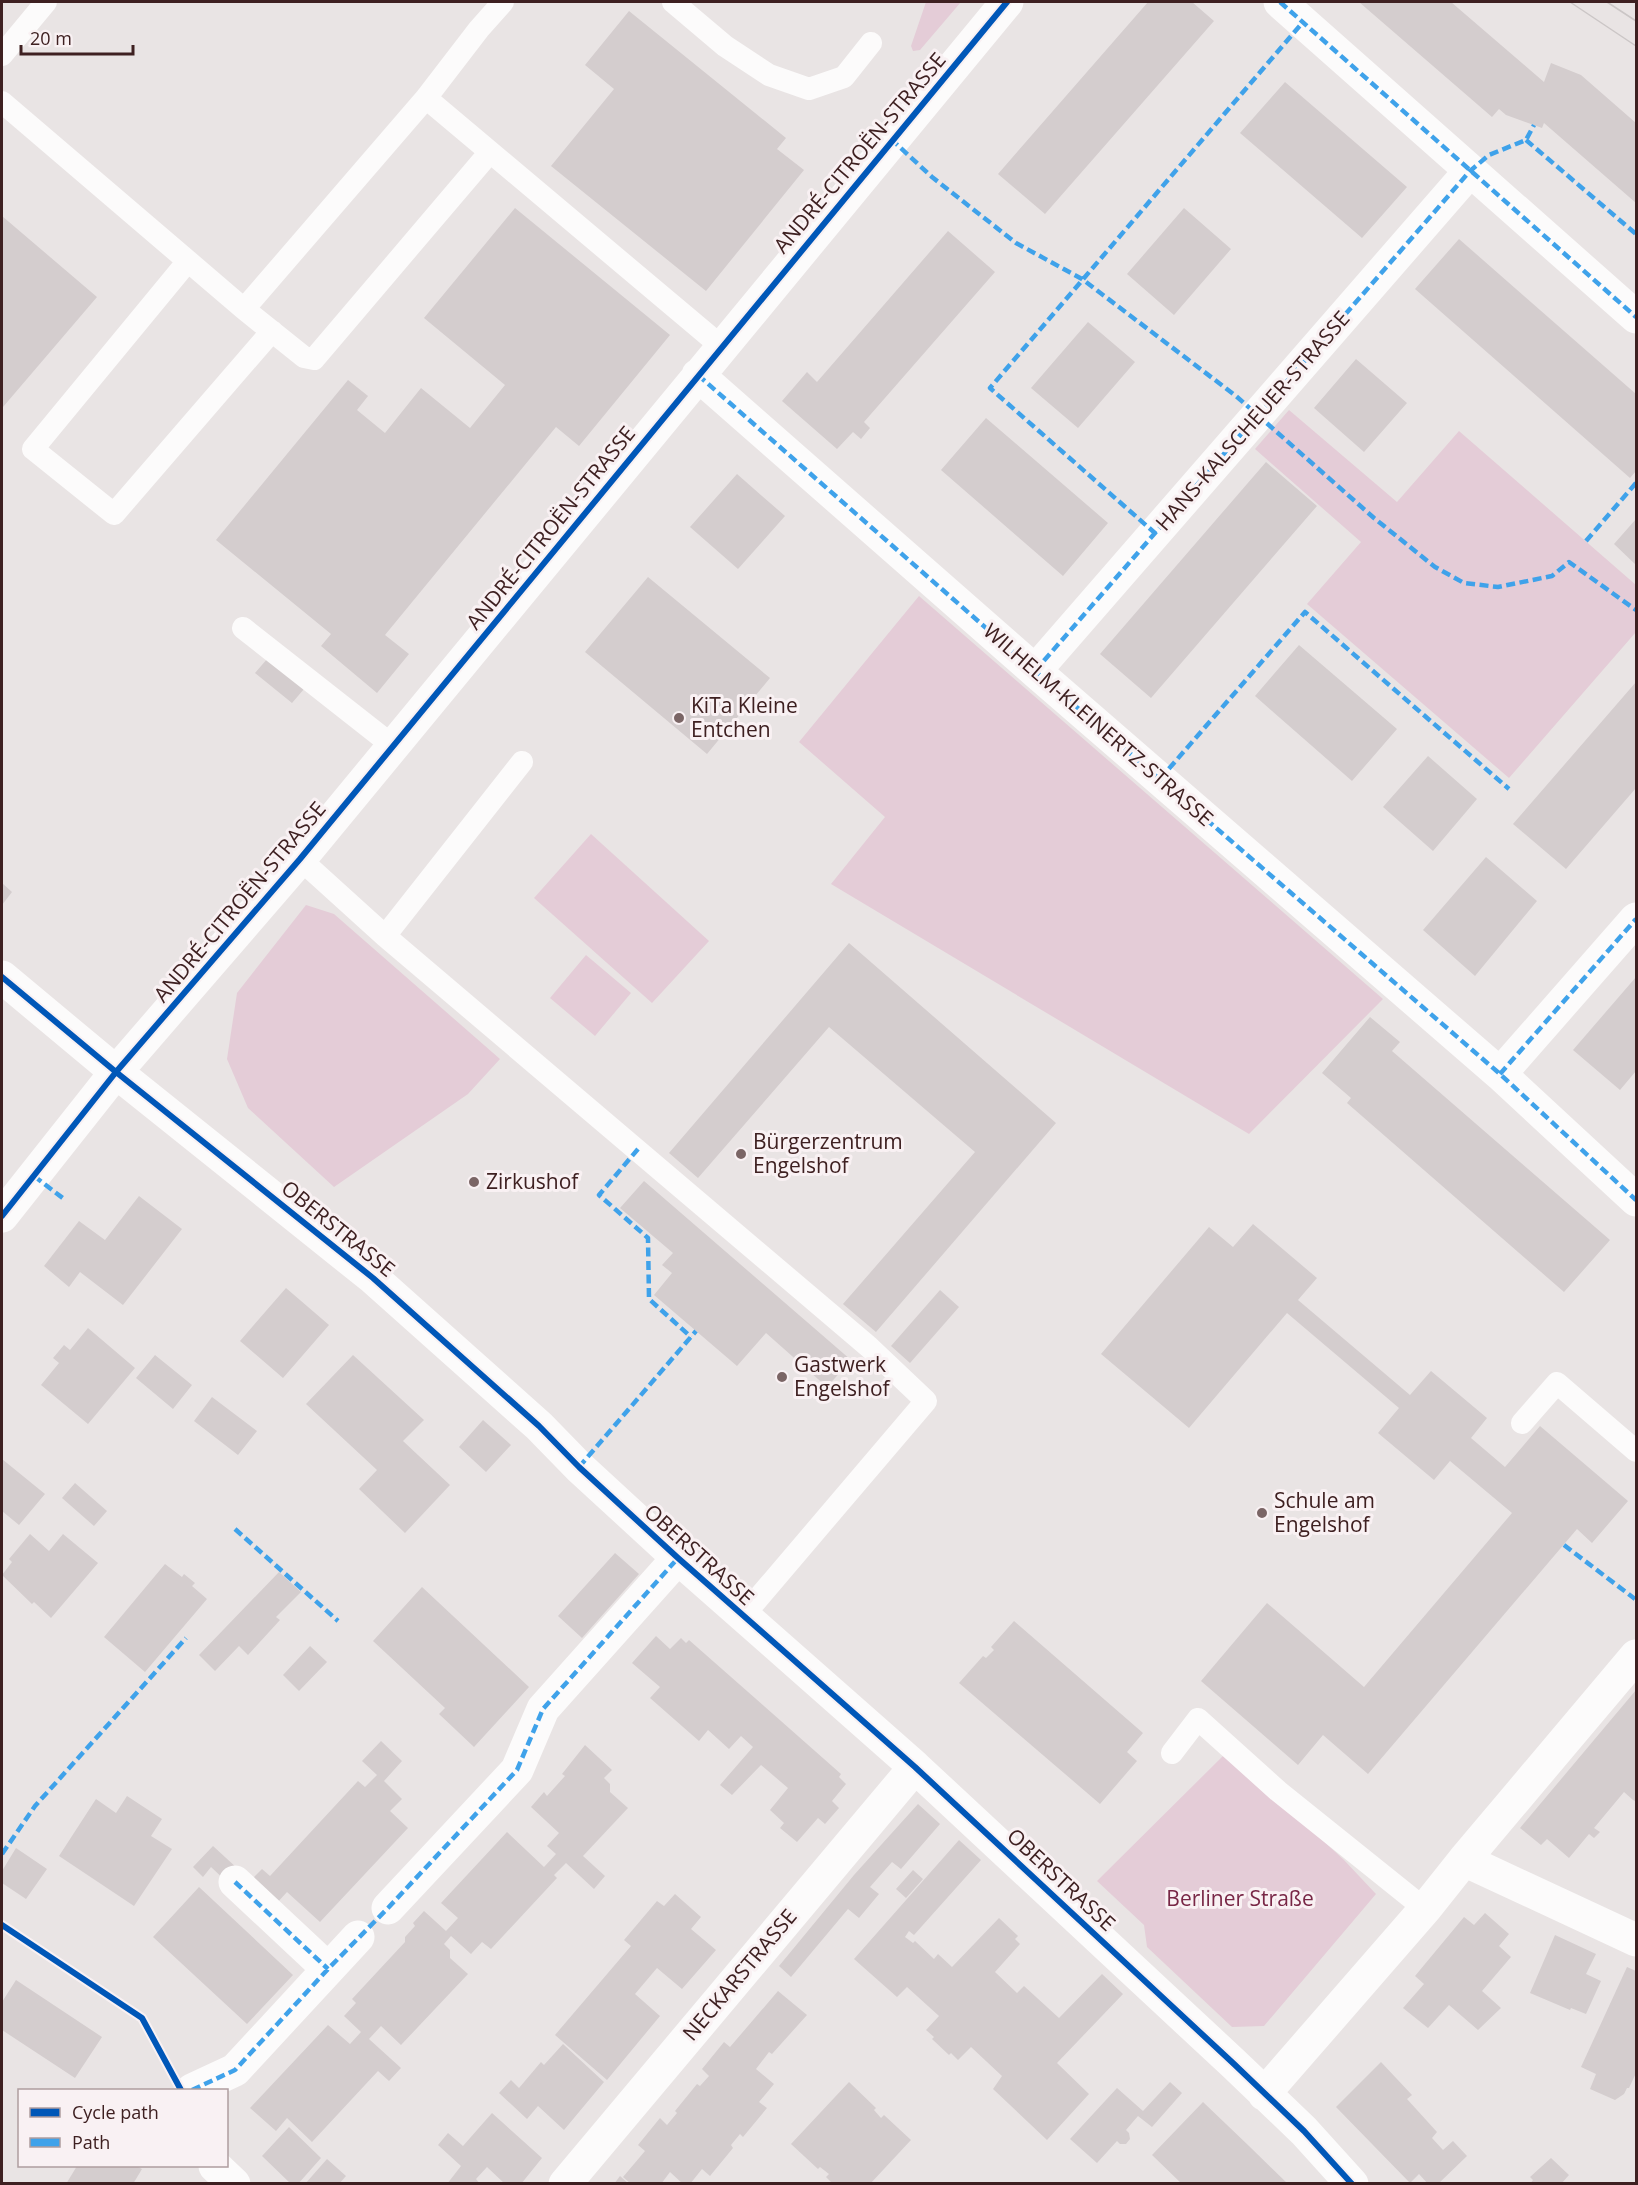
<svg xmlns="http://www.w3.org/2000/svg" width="1638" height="2185" viewBox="0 0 1638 2185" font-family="'Open Sans',sans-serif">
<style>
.green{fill:#e4ccd7}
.building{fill:#d4cdce}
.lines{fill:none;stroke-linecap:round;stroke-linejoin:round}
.lane{stroke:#fcfbfb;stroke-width:22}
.street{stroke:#fcfbfb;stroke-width:33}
.tram{stroke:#cbc6c6;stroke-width:1.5}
.quiet{stroke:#3fa2ea;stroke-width:4.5;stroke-dasharray:9 4.5;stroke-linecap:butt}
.cycleway-casing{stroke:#f9f1f3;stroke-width:10}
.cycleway{stroke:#0057b8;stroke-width:6}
.poi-dot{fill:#7a6565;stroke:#f9f1f3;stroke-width:2}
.labels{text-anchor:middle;stroke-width:6;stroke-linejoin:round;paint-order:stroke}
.street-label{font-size:21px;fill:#3e2021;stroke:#f9f1f3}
.poi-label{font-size:21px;fill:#3e2021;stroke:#f9f1f3;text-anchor:start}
.park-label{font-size:21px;fill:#782746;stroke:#f9f1f3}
</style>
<rect width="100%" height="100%" fill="#e9e4e4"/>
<path class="green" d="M926,2H961L920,50L913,51L911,46Z
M1289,410L1397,502L1459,431L1636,585V632L1509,778L1307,604L1361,542L1255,449Z
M919,596L1383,999L1249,1134L831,884L885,817L799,742Z
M591,834L709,941L652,1003L534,898Z
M306,905L334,914L500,1059L468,1094L334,1187L248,1108L227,1059L237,993Z
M586,955L631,993L595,1036L550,998Z
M1227,1752L1344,1860L1376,1894L1264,2026L1232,2027L1147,1947L1144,1925L1097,1881Z"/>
<path class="building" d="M1148,2H1192L1214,21L1045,214L998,174Z
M1359,2H1451L1544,82L1551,63L1581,75L1636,123V203L1544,123L1542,128L1506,115L1499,109L1492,117Z
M629,11L786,138L777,149L804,170L706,291L551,166L614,89L585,65Z
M1285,82L1407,187L1362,238L1240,133Z
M515,208L670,335L579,446L556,427L385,635L409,654L377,693L321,646L331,634L216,540L348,380L368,396L357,410L385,433L421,388L470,428L505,385L424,318Z
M1184,208L1231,249L1174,315L1127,274Z
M2,216L97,297L3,407L2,406Z
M948,231L995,272L864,422L870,428L861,439L853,432L837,449L782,401L807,372L817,382Z
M1459,239L1636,394V471L1630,478L1415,289Z
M1088,322L1135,362L1078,428L1031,388Z
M1356,359L1407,403L1364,452L1314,408Z
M986,418L1108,523L1063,576L941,470Z
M1266,462L1317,506L1151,698L1100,654Z
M737,474L785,516L738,569L690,527Z
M1636,519V565L1614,544Z
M648,577L770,678L707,754L585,652Z
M280,644L316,675L292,703L255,673Z
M1299,645L1397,729L1352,781L1255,696Z
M1636,682V788L1566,869L1513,824Z
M1428,756L1477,799L1433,851L1383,807Z
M1486,857L1537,901L1475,976L1423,930Z
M2,883L12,892L2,905Z
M849,943L1056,1123L876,1332L843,1304L975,1152L829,1027L698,1178L669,1153Z
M1636,977V1071L1620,1090L1573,1050Z
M1370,1017L1400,1042L1392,1051L1610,1240L1564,1292L1347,1103L1351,1098L1322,1073Z
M644,1181L851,1360L827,1387L766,1333L737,1366L654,1295L672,1273L662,1265L673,1253L620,1208Z
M139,1196L182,1229L123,1305L80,1272L69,1287L44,1266L79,1221L105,1240Z
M1253,1224L1317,1278L1298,1300L1410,1395L1431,1371L1487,1418L1471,1438L1505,1467L1540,1426L1628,1501L1592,1543L1577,1529L1368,1774L1323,1735L1298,1765L1201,1681L1267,1603L1364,1687L1512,1513L1450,1461L1434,1480L1378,1433L1399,1408L1287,1313L1189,1428L1101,1354L1209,1227L1233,1247Z
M286,1288L329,1325L283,1378L240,1341Z
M940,1290L959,1307L910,1363L891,1346Z
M88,1328L135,1368L88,1424L41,1385L59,1363L53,1358L64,1345L70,1350Z
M155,1355L192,1385L173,1409L136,1378Z
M353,1355L424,1420L403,1441L450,1485L405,1533L359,1489L377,1470L306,1404Z
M212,1397L257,1431L238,1455L194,1421Z
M483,1420L511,1445L486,1472L459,1447Z
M2,1459L45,1494L19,1525L2,1511Z
M75,1483L107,1511L94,1526L62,1498Z
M30,1534L49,1551L63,1534L98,1563L51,1618L34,1602L32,1604L2,1575L12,1562L9,1559Z
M615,1553L639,1574L582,1638L558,1616Z
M165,1564L182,1577L184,1574L195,1583L192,1586L207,1599L145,1672L104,1637Z
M279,1572L301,1592L276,1617L280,1620L248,1655L239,1646L215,1671L199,1655Z
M422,1587L529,1687L474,1747L439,1714L445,1708L373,1641Z
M1014,1621L1143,1733L1127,1752L1137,1761L1100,1804L959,1683L983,1656L986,1658L994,1650L991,1647Z
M656,1636L670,1649L681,1638L686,1643L689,1640L841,1774L839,1777L846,1784L832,1801L839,1808L825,1824L818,1818L797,1842L780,1828L784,1823L770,1810L788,1788L761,1765L732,1795L720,1785L753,1747L741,1736L729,1749L708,1730L699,1741L650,1698L660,1687L632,1663Z
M310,1646L327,1662L299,1691L283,1675Z
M1636,1690V1799L1635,1801L1633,1800L1624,1792L1594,1828L1600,1832L1594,1838L1589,1834L1569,1858L1547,1839L1541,1845L1520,1828Z
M381,1741L402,1761L384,1781L402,1799L390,1811L408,1828L320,1922L287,1892L276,1904L250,1881L262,1869L270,1876L358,1781L365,1787L377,1775L362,1761Z
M585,1745L612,1770L604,1778L610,1784V1792L628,1808L583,1856L605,1876L594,1889L566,1863L554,1875L557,1878L491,1949L482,1942L471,1954L451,1936L444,1944L450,1950V1958L468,1974L401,2045L381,2026L369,2039L401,2068L389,2081L378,2071L312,2142L287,2118L276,2131L250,2108L328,2025L350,2044L361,2032L344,2016L356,2003L352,1999L405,1942V1937L415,1926L413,1923L424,1911L446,1931L458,1918L441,1903L507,1832L544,1867L556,1854L547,1846L559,1833L531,1807L544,1792L547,1796L565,1776L562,1774Z
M127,1796L162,1819L151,1836L172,1849L134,1906L59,1856L96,1799L116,1813Z
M918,1804L940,1824L901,1869L892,1862L870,1887L879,1894L859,1918L848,1909L791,1977L779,1966L854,1875Z
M959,1840L981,1860L914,1935L909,1931L905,1937L913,1943L915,1941L934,1959L938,1954L952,1967L999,1918L1018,1936L1015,1939L1020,1944L995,1972L1017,1993L1024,1986L1059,2018L1102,1974L1123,1994L1057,2063L1089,2094L1047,2140L993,2089L1002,2076L971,2047L958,2060L951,2053L949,2055L932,2039L934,2037L926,2030L939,2016L907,1987L897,1997L854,1959Z
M213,1846L238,1869L227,1882L211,1867L203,1877L193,1867Z
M16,1848L47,1869L26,1899L2,1883V1871Z
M913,1870L923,1879L906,1898L896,1889Z
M199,1887L293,1975L247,2024L153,1937Z
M675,1894L701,1917L691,1929L716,1950L682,1989L657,1968L635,1994L660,2016L607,2080L555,2035L631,1946L624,1940L657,1901L664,1906Z
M1485,1913L1509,1934L1499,1946L1511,1957L1482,1991L1501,2008L1478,2030L1449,2005L1428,2028L1403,2008L1424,1984L1415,1976L1464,1917L1474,1925Z
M1555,1935L1596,1954L1586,1974L1601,1981L1586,2014L1571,2008L1570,2010L1530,1993Z
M1627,1967L1636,1971V2073L1629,2088H1627L1624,2094L1615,2100L1590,2089L1596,2074L1581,2067Z
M16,1980L102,2037L75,2078L2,2030V2002Z
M778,1991L807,2015L772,2054L769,2052L756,2069L774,2084L759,2102L767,2108L743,2137L740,2134L731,2145L733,2148L710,2176L702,2169L690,2184H683L670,2172L661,2184H631L623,2177L645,2151L638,2145L660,2118L667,2125L677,2113L675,2111L697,2084L700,2086L709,2076L702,2069L724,2042L730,2047Z
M563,2044L604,2082L564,2130L538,2106L527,2119L499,2093L511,2080L519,2088L541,2062L544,2065Z
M1381,2062L1412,2095L1407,2099L1437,2132L1432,2138L1443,2150L1453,2141L1467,2156L1438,2184H1428L1419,2174L1410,2183L1336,2107Z
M849,2082L876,2108L874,2110L881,2118L884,2115L911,2140L870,2184H833L826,2177L829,2174L820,2167L818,2169L791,2144Z
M1170,2082L1182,2093L1152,2127L1138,2116L1126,2130L1129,2133L1130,2139L1126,2144H1120L1117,2141L1097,2163L1070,2139L1117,2088L1143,2111Z
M1203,2102L1249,2146L1288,2184H1182L1152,2155Z
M492,2113L542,2158L521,2184H505L487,2167L476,2179L480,2184H447L461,2166L438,2145L448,2133L463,2146Z
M289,2127L321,2158L298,2184H291L262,2156Z
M1551,2158L1569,2175L1561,2184H1530L1533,2180L1530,2177Z
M327,2159L346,2176L339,2184H305Z
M77,2166H136L142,2169L133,2184H66Z
M620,2176L629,2184H614Z"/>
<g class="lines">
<path class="lane" d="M673,2L725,46L769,75L809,89L844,77L871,43
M2,55L46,2
M426,98L479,29L503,2
M2,102L244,309L426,98L722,347
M188,261L33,449L114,514L272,331
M244,309L304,357L314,359L490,152
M243,628L393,746
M300,859L385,936L869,1347L926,1401L743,1616
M385,936L522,762
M1522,1423L1557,1383L1636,1451
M1172,1753L1198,1719L1278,1791L1425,1909"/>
<path class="street" d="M1280,2L1636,317
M698,375L1035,671L1500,1074L1636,1200
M1035,671L1470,171
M2,977L116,1072L373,1278L539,1426L579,1467L678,1558L915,1767L1234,2064L1304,2131L1352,2184
M1500,1074L1636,919
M2,1216L116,1072L300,859L1007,2
M1464,1860L1636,1940
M235,1882L328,1969
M388,1908L517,1770L543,1709L678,1558
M192,2090L235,2070L358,1937
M1264,2094L1425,1909L1464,1860L1636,1656
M215,2166L234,2184
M565,2184L915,1767"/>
<path class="tram" d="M1570,2L1636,46
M1607,2L1636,21"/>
<path class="quiet" d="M1280,2L1636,317
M891,139L932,177L1016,243L1082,279L1236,396L1374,518L1435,567L1464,583L1498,587L1552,576L1569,562L1636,610
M1526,140L1636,234
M698,375L1035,671L1500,1074L1636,1200
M1156,534L990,388L1303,22
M1586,541L1636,483
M1035,671L1470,171L1489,155L1526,140L1534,125
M1160,779L1305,612L1509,789
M1500,1074L1636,919
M638,1149L599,1195L648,1238L649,1299L691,1337
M34,1176L64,1199
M579,1467L696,1331
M235,1529L338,1621
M1564,1545L1635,1599
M2,1854L35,1806L186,1638
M235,1882L328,1969
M192,2090L235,2070L328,1969L388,1908L517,1770L543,1709L678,1558"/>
<defs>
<path id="cycleway" d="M2,977L116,1072L373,1278L539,1426L579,1467L678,1558L915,1767L1234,2064L1304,2131L1352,2184
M2,1216L116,1072L300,859L1007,2
M2,1925L142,2018L181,2090"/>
</defs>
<use href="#cycleway" class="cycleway-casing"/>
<use href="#cycleway" class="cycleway"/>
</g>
<g class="poi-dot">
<circle cx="679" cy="718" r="6"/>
<circle cx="741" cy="1154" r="6"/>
<circle cx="474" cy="1182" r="6"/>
<circle cx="782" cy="1377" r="6"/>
<circle cx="1262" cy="1513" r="6"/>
</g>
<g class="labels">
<g class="street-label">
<text transform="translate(860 153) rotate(-50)" y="7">ANDRÉ-CITROËN-STRASSE</text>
<text transform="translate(1253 421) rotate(-49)" y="7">HANS-KALSCHEUER-STRASSE</text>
<text transform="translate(551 528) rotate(-51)" y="7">ANDRÉ-CITROËN-STRASSE</text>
<text transform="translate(1098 725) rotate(41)" y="7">WILHELM-KLEINERTZ-STRASSE</text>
<text transform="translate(240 902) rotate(-50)" y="7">ANDRÉ-CITROËN-STRASSE</text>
<text transform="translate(338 1229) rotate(39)" y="7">OBERSTRASSE</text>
<text transform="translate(699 1555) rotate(42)" y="7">OBERSTRASSE</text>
<text transform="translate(1061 1880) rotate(43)" y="7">OBERSTRASSE</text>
<text transform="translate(740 1975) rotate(-50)" y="7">NECKARSTRASSE</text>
</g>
<g class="poi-label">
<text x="691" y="713">KiTa Kleine<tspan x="691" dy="24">Entchen</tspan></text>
<text x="753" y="1149">Bürgerzentrum<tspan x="753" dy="24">Engelshof</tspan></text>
<text x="486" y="1189">Zirkushof</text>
<text x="794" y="1372">Gastwerk<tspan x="794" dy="24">Engelshof</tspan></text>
<text x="1274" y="1508">Schule am<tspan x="1274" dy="24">Engelshof</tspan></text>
</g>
<g class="park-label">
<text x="1240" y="1906">Berliner Straße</text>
</g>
</g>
<rect width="1638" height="2185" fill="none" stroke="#3e2021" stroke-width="6"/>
<rect x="18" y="2089" width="210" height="78" fill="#f9f1f3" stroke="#ae9d9f" stroke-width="1.5"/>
<rect x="30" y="2108" width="30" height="9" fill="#0057b8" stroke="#ae9d9f" stroke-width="1.5"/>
<text x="72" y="2119" font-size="18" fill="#3e2021">Cycle path</text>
<rect x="30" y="2138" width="30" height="9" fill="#3fa2ea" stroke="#ae9d9f" stroke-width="1.5"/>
<text x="72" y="2149" font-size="18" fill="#3e2021">Path</text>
<path d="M21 45v9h112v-9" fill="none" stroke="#3e2021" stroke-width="3"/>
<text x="30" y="45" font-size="18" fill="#3e2021" stroke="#f9f1f3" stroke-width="4.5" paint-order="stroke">20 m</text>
</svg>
